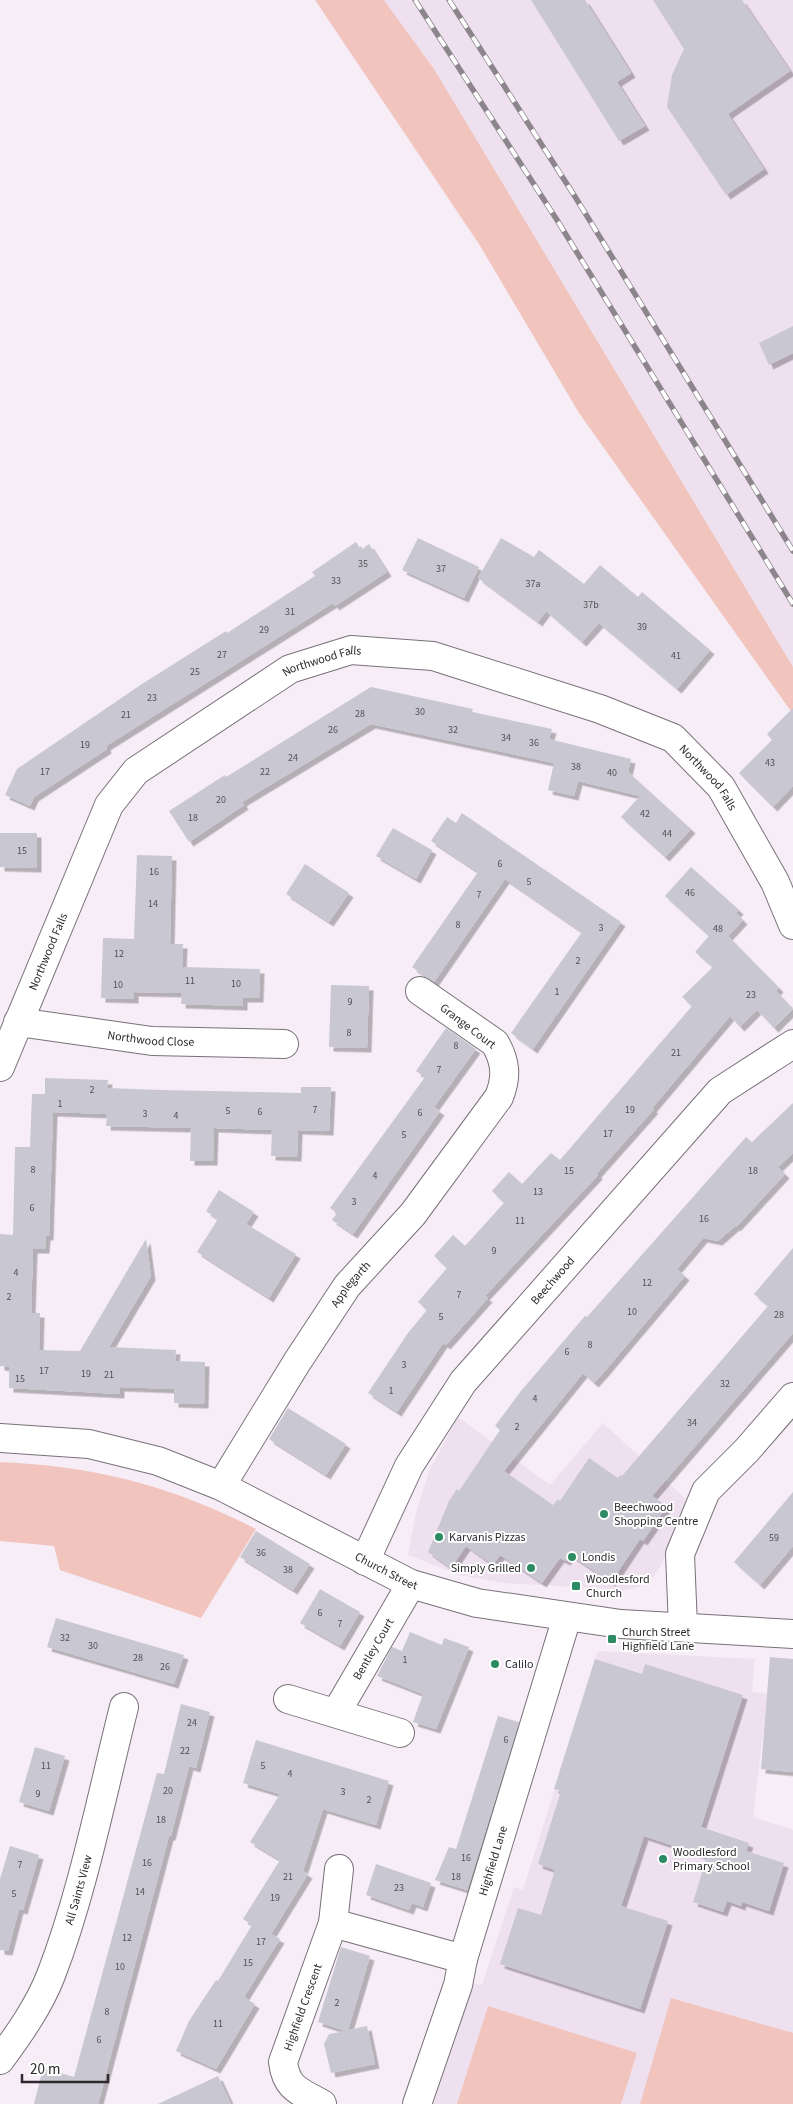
<svg xmlns="http://www.w3.org/2000/svg" width="793" height="2104" viewBox="0 0 793 2104" font-family="'Source Sans 3',sans-serif">
<style>
.built{fill:#efe0f0}
.green{fill:#f1c5be}
.building{fill:#c8c7d2;filter:url(#shadow)}
.lines{fill:none;stroke-linecap:round;stroke-linejoin:round}
.minor-casing{stroke:#797179;stroke-width:30}
.minor{stroke:#fff;stroke-width:28}
.rail-casing{stroke:#8c868c;stroke-width:5.5}
.rail{stroke:#fefefe;stroke-width:4;stroke-dasharray:11;stroke-linecap:butt}
.poi-dot{fill:#2c8b63;stroke:#fefefe;stroke-width:2}
.labels{text-anchor:middle;stroke-width:4;stroke-linejoin:round;paint-order:stroke}
.number-label{font-size:10px;fill:#545056}
.street-label{font-size:12px;fill:#2d292d;stroke:#fefefe}
.poi-label{font-size:12px;fill:#2d292d;stroke:#fefefe;text-anchor:start}
</style>
<defs>
<filter id="shadow"><feDropShadow dx="4.5" dy="4.5" stdDeviation="0" flood-color="#0004"/></filter>
</defs>
<rect width="100%" height="100%" fill="#f6edf7"/>
<path class="built" d="M384,0H793V667L434,69Z
M458,1417L550,1485L603,1423L688,1501L662,1564L654,1576L639,1587L624,1590L504,1583L459,1575L408,1555L416,1513L429,1471Z
M598,1651L755,1659L752,1692L768,1694L753,1817L793,1830V2104H432L468,1983L482,1985L514,1887L523,1890Z"/>
<path class="green" d="M315,0H384L434,69L793,667V714L579,413L479,244Z
M0,1462C95,1466 172,1486 256,1529L201,1618L60,1570L54,1546L0,1541Z
M671,1998L793,2033V2104H640Z
M488,2006L637,2053L621,2104H457Z"/>
<path class="building" d="M531,0H585L631,73L617,82L645,126L619,141Z
M653,0H742L790,71L728,114L764,169L726,195L667,107L672,75L684,49Z
M793,326V353L769,365L759,343Z
M418,538L479,567L464,598L402,570Z
M501,538L534,557L539,550L584,584L600,565L638,597L642,592L710,650L677,689L599,623L582,642L546,611L538,622L478,578Z
M356,542L361,550L369,544L387,572L335,606L333,603L106,746L107,749L34,797L30,806L5,795L17,769L142,684L226,631L227,633L315,576L312,572Z
M371,687L473,709L472,712L552,729L549,739L631,759L628,772L691,829L665,857L621,817L640,796L578,781L574,796L548,790L554,763L371,724L242,802L244,805L189,842L169,811L225,775L226,777Z
M793,708V786L773,807L739,773L772,740L767,734Z
M462,813L621,922L533,1049L511,1033L582,932L505,879L434,982L412,967L478,872L431,841L447,817L456,823Z
M393,828L432,850L416,879L376,856Z
M0,833H37V868L0,867Z
M137,855L172,856L170,944H183L182,967L260,969L259,998H243V1006L181,1004L182,993L134,992V999L101,998L103,938L134,939Z
M305,864L349,893L329,922L286,894Z
M691,867L739,910L736,913L743,920L728,936L779,988L776,991L793,1009L774,1028L757,1010L740,1027L730,1016L652,1108L654,1109L597,1173L598,1175L485,1296L488,1298L446,1345L443,1343L397,1412L368,1393L408,1333L427,1310L418,1302L447,1268L434,1256L453,1235L465,1246L504,1203L492,1191L509,1172L522,1184L551,1153L560,1160L692,1006L682,997L713,967L695,952L709,936L665,896Z
M331,985L369,986L367,1048L329,1047Z
M446,1028L476,1049L434,1107L440,1111L353,1234L332,1220L337,1213L330,1208L425,1077L416,1071Z
M45,1078L108,1080L107,1088L161,1090L301,1093V1087H331L329,1131L298,1130L297,1157L271,1156L272,1130L214,1128L213,1161H190L191,1128L106,1126L107,1114L53,1112L49,1236H46L45,1249H33L31,1313H40L39,1350L80,1351L146,1239L151,1276L109,1347L176,1350L175,1361L205,1362L204,1404L174,1403V1389L120,1387V1394L9,1388V1367L0,1366V1234L13,1235L15,1147H30L32,1094H45Z
M793,1103V1153L778,1167L785,1174L736,1227L735,1226L718,1241L703,1238L677,1269L685,1276L604,1372L594,1383L583,1373L504,1471L553,1505L558,1499L560,1501L589,1458L618,1478L620,1475L622,1476L768,1306L754,1294L793,1248V1333L652,1496L667,1506L643,1541L640,1539L611,1582L570,1555L566,1561L560,1558L542,1583L500,1555L493,1565L466,1546L451,1568L428,1552L449,1501L457,1489L459,1491L500,1430L495,1426L521,1391L585,1316L587,1317L746,1137L752,1142Z
M219,1190L254,1212L246,1224L296,1254L269,1298L197,1252L218,1219L206,1211Z
M288,1408L346,1444L326,1475L269,1439Z
M793,1492V1546L760,1585L734,1562Z
M256,1531L310,1564L293,1590L240,1557Z
M320,1589L360,1612L340,1646L300,1623Z
M56,1618L184,1655L174,1684L47,1647Z
M410,1632L442,1645L444,1638L469,1647L436,1729L413,1722L423,1694L377,1676L392,1647L402,1651Z
M770,1657L793,1659V1772L761,1769Z
M595,1659L642,1674L645,1664L743,1695L701,1827L749,1843L746,1851L784,1863L769,1911L742,1902L741,1906L727,1901L723,1912L693,1902L707,1857L644,1836L621,1906L668,1921L640,2009L500,1964L518,1908L541,1915L555,1870L538,1864L561,1791L554,1789Z
M181,1704L210,1712L196,1768L189,1766L171,1836H169L98,2104H34L43,2068L74,2077L157,1773L164,1774Z
M498,1716L519,1722L467,1890L435,1880L449,1847L456,1849Z
M256,1740L389,1781L376,1825L323,1809L303,1871L308,1874L271,1934L280,1939L244,1997L255,2004L216,2069L176,2051L189,2021L216,1980L218,1981L252,1925L243,1919L280,1860L250,1842L280,1794L243,1783Z
M35,1747L65,1756L49,1811L19,1802Z
M10,1846L39,1855L23,1910L19,1909L8,1951L0,1950V1879Z
M376,1864L431,1883L423,1907L412,1903L409,1910L366,1895Z
M341,1947L370,1956L348,2030L367,2026L375,2064L331,2073L324,2044L329,2034L346,2031L318,2022Z
M218,2076L231,2104H158Z"/>
<g class="lines">
<defs>
<g id="minor">
<path id="s1" d="M18,1022L152,1041L284,1044"/>
<path id="s2" d="M0,1067L109,805L136,771L290,669L351,650L433,656L600,709L673,738L721,787L775,882L793,925"/>
<path id="s3" d="M0,1438L89,1444L158,1461L221,1486L411,1584L477,1603L621,1624L793,1634"/>
<path id="s4" d="M221,1486L297,1362L347,1286L413,1214L499,1097C507,1077 506,1062 495,1043L420,991"/>
<path id="s5" d="M365,1561L409,1466L463,1382L720,1091L793,1044"/>
<path d="M683,1627L680,1554L706,1491L747,1450L793,1397"/>
<path d="M288,1699L400,1733"/>
<path id="s6" d="M336,1713L411,1584"/>
<path d="M333,1923L463,1959"/>
<path id="s7" d="M0,2060C19,2034 39,2006 51,1975C83,1892 102,1794 124,1707"/>
<path id="s8" d="M322,2104C301,2092 286,2089 283,2062L333,1923L339,1869"/>
<path id="s9" d="M417,2104L458,1985L463,1959L567,1617"/>
</g>
</defs>
<use href="#minor" class="minor-casing"/>
<use href="#minor" class="minor"/>
<defs>
<path id="rail" d="M415,0L557,220L793,604
M449,0L574,195L793,551"/>
</defs>
<use href="#rail" class="rail-casing"/>
<use href="#rail" class="rail"/>
</g>
<g class="poi-dot">
<circle cx="604" cy="1514" r="5"/>
<circle cx="439" cy="1537" r="5"/>
<circle cx="572" cy="1557" r="5"/>
<circle cx="531" cy="1568" r="5"/>
<rect x="571" y="1581" width="10" height="10" rx="2.5"/>
<rect x="607" y="1634" width="10" height="10" rx="2.5"/>
<circle cx="495" cy="1664" r="5"/>
<circle cx="663" cy="1859" r="5"/>
</g>
<g class="labels">
<g class="number-label">
<text x="363" y="567">35</text>
<text x="441" y="572">37</text>
<text x="336" y="584">33</text>
<text x="533" y="587">37a</text>
<text x="591" y="608">37b</text>
<text x="290" y="615">31</text>
<text x="642" y="630">39</text>
<text x="264" y="633">29</text>
<text x="222" y="658">27</text>
<text x="676" y="659">41</text>
<text x="195" y="675">25</text>
<text x="152" y="701">23</text>
<text x="420" y="715">30</text>
<text x="360" y="717">28</text>
<text x="126" y="718">21</text>
<text x="333" y="733">26</text>
<text x="453" y="733">32</text>
<text x="506" y="741">34</text>
<text x="534" y="746">36</text>
<text x="85" y="748">19</text>
<text x="293" y="761">24</text>
<text x="770" y="766">43</text>
<text x="576" y="770">38</text>
<text x="45" y="775">17</text>
<text x="265" y="775">22</text>
<text x="612" y="776">40</text>
<text x="221" y="803">20</text>
<text x="645" y="817">42</text>
<text x="193" y="821">18</text>
<text x="667" y="837">44</text>
<text x="22" y="854">15</text>
<text x="500" y="867">6</text>
<text x="154" y="875">16</text>
<text x="529" y="885">5</text>
<text x="690" y="896">46</text>
<text x="479" y="898">7</text>
<text x="153" y="907">14</text>
<text x="458" y="928">8</text>
<text x="601" y="931">3</text>
<text x="718" y="932">48</text>
<text x="119" y="957">12</text>
<text x="578" y="964">2</text>
<text x="190" y="984">11</text>
<text x="236" y="987">10</text>
<text x="118" y="988">10</text>
<text x="557" y="995">1</text>
<text x="751" y="998">23</text>
<text x="350" y="1005">9</text>
<text x="349" y="1036">8</text>
<text x="456" y="1049">8</text>
<text x="676" y="1056">21</text>
<text x="439" y="1073">7</text>
<text x="92" y="1093">2</text>
<text x="60" y="1107">1</text>
<text x="315" y="1113">7</text>
<text x="630" y="1113">19</text>
<text x="228" y="1114">5</text>
<text x="260" y="1115">6</text>
<text x="420" y="1116">6</text>
<text x="145" y="1117">3</text>
<text x="176" y="1119">4</text>
<text x="608" y="1137">17</text>
<text x="404" y="1138">5</text>
<text x="33" y="1173">8</text>
<text x="569" y="1174">15</text>
<text x="753" y="1174">18</text>
<text x="375" y="1179">4</text>
<text x="538" y="1195">13</text>
<text x="354" y="1205">3</text>
<text x="32" y="1211">6</text>
<text x="704" y="1222">16</text>
<text x="520" y="1224">11</text>
<text x="494" y="1254">9</text>
<text x="16" y="1276">4</text>
<text x="647" y="1286">12</text>
<text x="459" y="1298">7</text>
<text x="9" y="1300">2</text>
<text x="632" y="1315">10</text>
<text x="779" y="1318">28</text>
<text x="441" y="1320">5</text>
<text x="590" y="1348">8</text>
<text x="567" y="1355">6</text>
<text x="404" y="1368">3</text>
<text x="44" y="1374">17</text>
<text x="86" y="1377">19</text>
<text x="109" y="1378">21</text>
<text x="20" y="1382">15</text>
<text x="725" y="1387">32</text>
<text x="391" y="1394">1</text>
<text x="535" y="1402">4</text>
<text x="692" y="1426">34</text>
<text x="517" y="1430">2</text>
<text x="774" y="1541">59</text>
<text x="261" y="1556">36</text>
<text x="288" y="1573">38</text>
<text x="320" y="1616">6</text>
<text x="340" y="1627">7</text>
<text x="65" y="1641">32</text>
<text x="93" y="1649">30</text>
<text x="138" y="1661">28</text>
<text x="405" y="1663">1</text>
<text x="165" y="1670">26</text>
<text x="192" y="1726">24</text>
<text x="506" y="1743">6</text>
<text x="185" y="1754">22</text>
<text x="46" y="1769">11</text>
<text x="263" y="1769">5</text>
<text x="290" y="1777">4</text>
<text x="168" y="1794">20</text>
<text x="343" y="1795">3</text>
<text x="38" y="1797">9</text>
<text x="369" y="1803">2</text>
<text x="161" y="1823">18</text>
<text x="466" y="1861">16</text>
<text x="147" y="1866">16</text>
<text x="20" y="1868">7</text>
<text x="288" y="1880">21</text>
<text x="456" y="1880">18</text>
<text x="399" y="1891">23</text>
<text x="140" y="1895">14</text>
<text x="14" y="1897">5</text>
<text x="275" y="1901">19</text>
<text x="127" y="1941">12</text>
<text x="261" y="1945">17</text>
<text x="248" y="1966">15</text>
<text x="120" y="1970">10</text>
<text x="337" y="2006">2</text>
<text x="107" y="2015">8</text>
<text x="218" y="2027">11</text>
<text x="99" y="2043">6</text>
</g>
<g class="street-label">
<text dy="4" stroke="none"><textPath href="#s2" startOffset="545">Northwood Falls</textPath></text>
<text dy="4" stroke="none"><textPath href="#s2" startOffset="965">Northwood Falls</textPath></text>
<text dy="4" stroke="none"><textPath href="#s2" startOffset="125">Northwood Falls</textPath></text>
<text transform="translate(468 1026) rotate(37)" y="4">Grange Court</text>
<text dy="4" stroke="none"><textPath href="#s1" startOffset="134">Northwood Close</textPath></text>
<text dy="4" stroke="none"><textPath href="#s5" startOffset="340">Beechwood</textPath></text>
<text dy="4" stroke="none"><textPath href="#s4" startOffset="240">Applegarth</textPath></text>
<text dy="4" stroke="none"><textPath href="#s3" startOffset="414">Church Street</textPath></text>
<text dy="4" stroke="none"><textPath href="#s6" startOffset="74">Bentley Court</textPath></text>
<text dy="4" stroke="none"><textPath href="#s9" startOffset="255">Highfield Lane</textPath></text>
<text dy="4" stroke="none"><textPath href="#s7" startOffset="189">All Saints View</textPath></text>
<text dy="4" stroke="none"><textPath href="#s8" startOffset="119">Highfield Crescent</textPath></text>
</g>
<g class="poi-label">
<text x="614" y="1511">Beechwood<tspan x="614" dy="14">Shopping Centre</tspan></text>
<text x="449" y="1541">Karvanis Pizzas</text>
<text x="582" y="1561">Londis</text>
<text x="521" y="1572" text-anchor="end">Simply Grilled</text>
<text x="586" y="1583">Woodlesford<tspan x="586" dy="14">Church</tspan></text>
<text x="622" y="1636">Church Street<tspan x="622" dy="14">Highfield Lane</tspan></text>
<text x="505" y="1668">Calilo</text>
<text x="673" y="1856">Woodlesford<tspan x="673" dy="14">Primary School</tspan></text>
</g>
</g>
<path d="M22 2074v8h86v-8" fill="none" stroke="#2d292d" stroke-width="2.5"/>
<text x="30" y="2074" font-size="15" fill="#2d292d" stroke="#fefefe" stroke-width="4" paint-order="stroke">20 m</text>
</svg>
